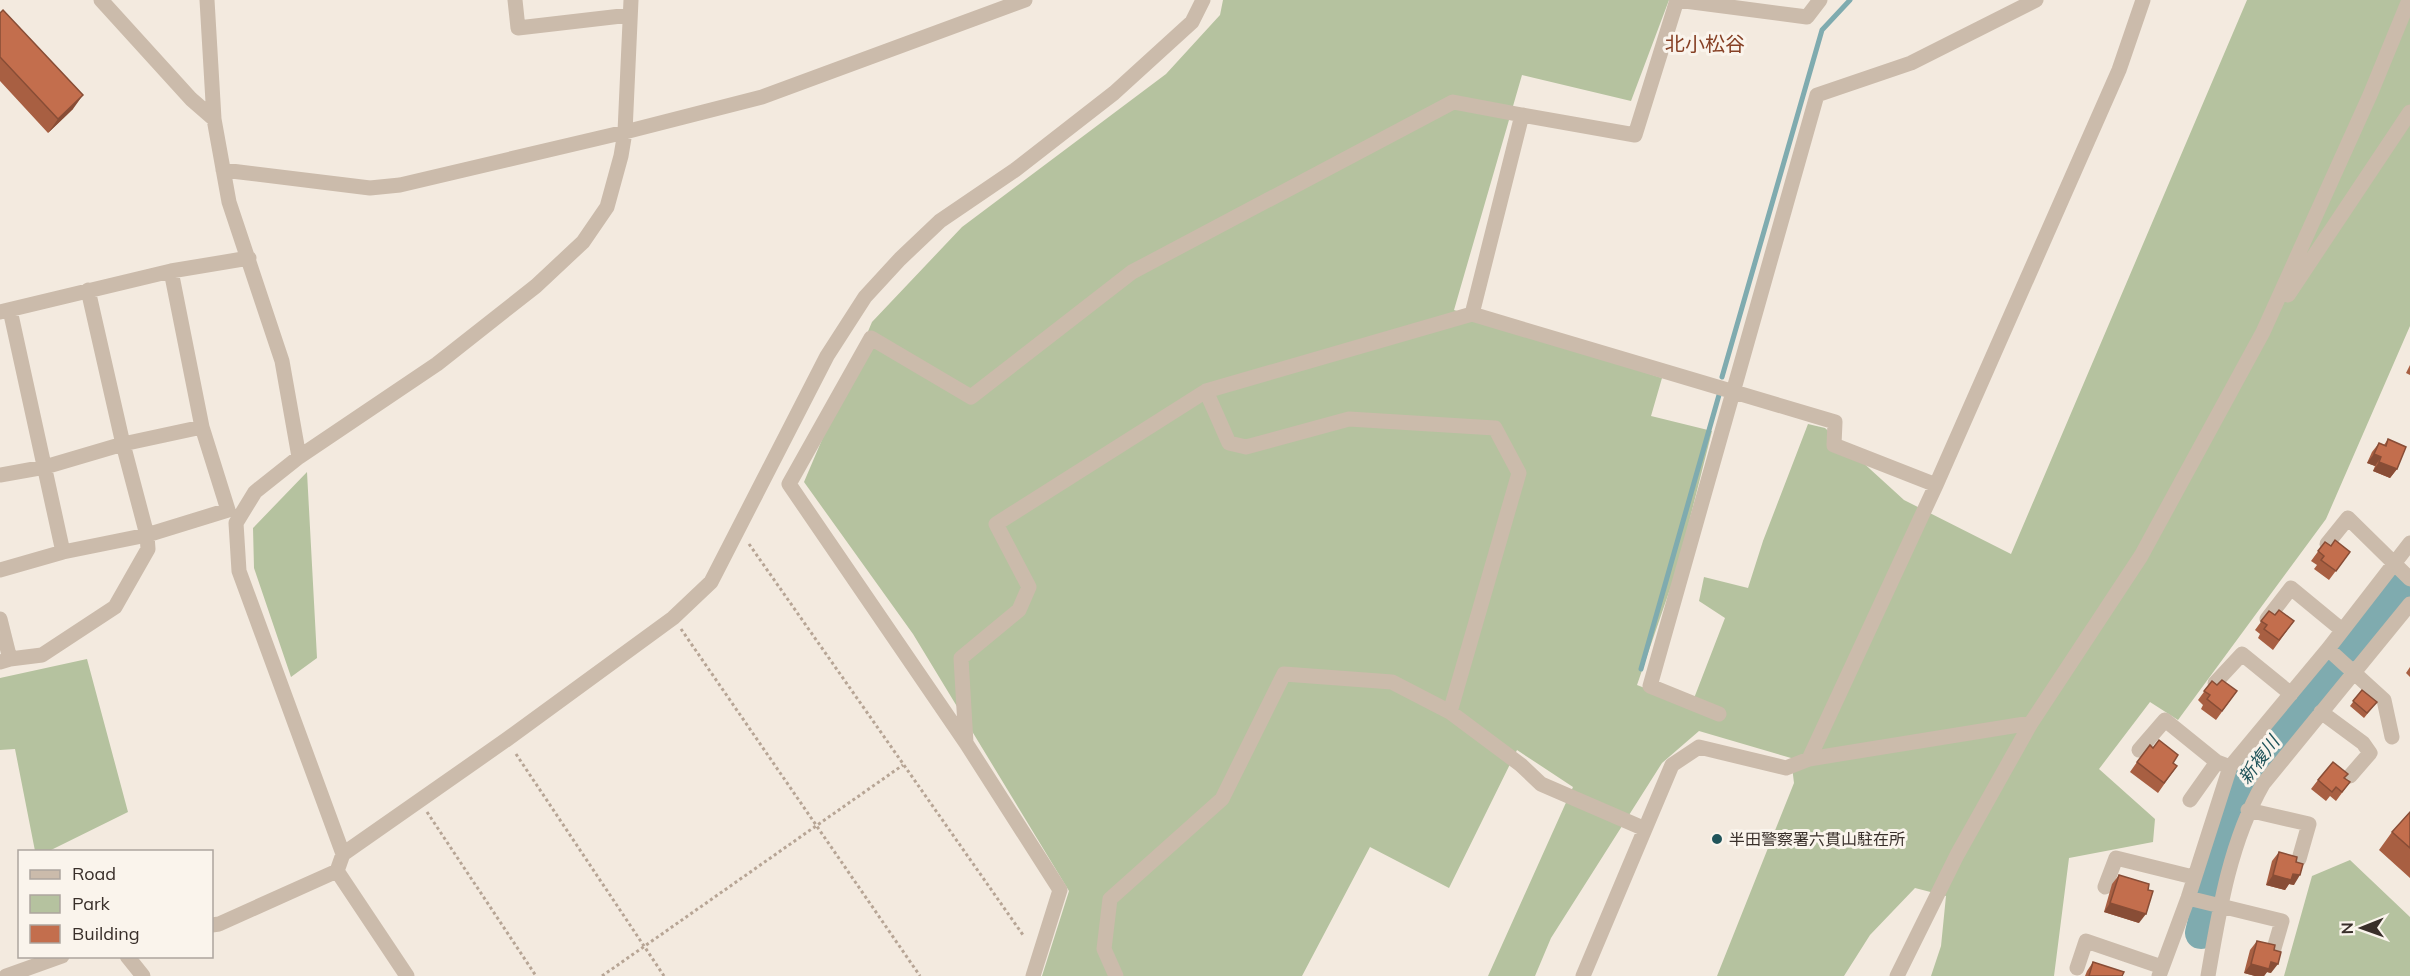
<svg xmlns="http://www.w3.org/2000/svg" width="2410" height="976" viewBox="0 0 2410 976" font-family="Mulish,'Noto Sans JP',sans-serif">
<style>
.green{fill:#b5c29f}
.lines{fill:none;stroke-linecap:round;stroke-linejoin:round}
.stream{stroke:#7fabaf;stroke-width:5}
.river{stroke:#7fabaf;stroke-width:32}
.path{stroke:#b7a595;stroke-width:3;stroke-dasharray:3 3;stroke-linecap:butt}
.minor{stroke:#cbbbab;stroke-width:15}
.wall{fill:#a85f42}
.shaded-wall{fill:#884d36}
.building{fill:#c36e4d;stroke:#884d36;stroke-width:1.5}
.poi-dot{fill:#20545a;stroke:#faf4ec;stroke-width:2}
.labels{text-anchor:middle;stroke-width:6;stroke-linejoin:round;paint-order:stroke}
.poi-label{font-size:16px;fill:#392f2a;stroke:#faf4ec;text-anchor:start}
.water-label{font-size:18px;font-style:italic;fill:#20545a;stroke:#faf4ec}
.quarter-label{font-size:20px;fill:#864025;stroke:#faf4ec}
</style>
<rect width="100%" height="100%" fill="#f3eadf"/>
<path class="green" d="M1223,0H1669L1631,101L1522,75L1454,310L1662,378L1651,416L1712,431L1678,566L1637,685L1691,706L1725,618L1699,601L1704,577L1748,588L1763,541L1808,424L1825,428L1904,500L2011,554L2247,0H2410V326L2326,519L2178,720L2150,702L2099,769L2155,819L2153,842L2069,858L2054,976H1931L1941,946L1946,896L1915,888L1870,935L1844,976H1717L1794,783L1791,758L1699,731L1662,763L1551,938L1535,976H1488L1573,787L1517,750L1449,888L1370,847L1302,976H1042L1069,891L913,634L804,482L872,322L962,227L1166,74L1220,15Z
M307,472L317,658L291,677L254,568L253,528Z
M87,659L128,812L49,851H35L15,749L0,750V678Z
M2350,860L2410,917V976H2284L2312,876Z"/>
<g class="lines">
<path class="stream" d="M1722,377L1822,30L1850,0
M1641,669L1719,395"/>
<path class="river" d="M2350,646L2402,585
M2210,896L2239,781L2328,675
M2201,933L2206,912"/>
<path class="path" d="M749,544L1023,935
M681,629L920,976
M516,754L664,976
M427,812L536,976
M602,976L903,765"/>
<path class="minor" d="M101,0L191,99L214,119
M207,0L214,119L229,202L282,361L299,457
M515,0L518,28L630,15
M223,170L370,188L400,185L625,132L762,97L1025,0
M2288,295L2410,112
M10,310L63,552
M0,312L171,271L249,258
M1472,314L1522,115L1635,135L1677,0L1807,17L1820,0
M1206,391L1229,443L1246,447L1349,419L1495,428L1519,473L1450,712
M0,475L45,467L123,444L202,427
M2327,544L2348,518L2410,579
M0,570L63,552L147,535L228,510L202,427L171,271
M0,619L10,659L0,662
M2267,619L2291,588L2342,630
M2328,649L2384,700L2392,737
M10,659L42,655L115,607L148,549L147,535L123,444L88,290
M2215,683L2242,654L2291,694
M2321,712L2363,743L2370,753L2350,776
M1719,714L1650,686L1817,95L1911,63L2036,0
M966,743L789,484L871,338L971,397L1132,272L1453,102L1522,115
M2139,750L2165,720L2217,762L2230,767
M1809,759L2031,723
M2190,800L2217,762
M2248,810L2309,824L2299,859
M343,854L239,571L236,523L255,492L299,457L437,364L536,286L583,242L607,207L621,156L625,132L631,0
M337,871L407,976
M2105,887L2116,858L2193,877
M2188,898L2282,921L2273,952
M212,925L219,924L337,871L343,854L506,740L673,618L711,582L827,356L865,297L900,259L940,221L1015,170L1114,93L1192,22L1203,0
M127,956L143,976
M2077,968L2086,941L2162,967
M6,976L62,956
M1033,976L1060,890L966,743L961,658L1019,610L1029,587L996,524L1206,391L1472,314L1835,422L1834,445L1936,485
M1116,976L1104,949L1110,899L1222,799L1284,674L1392,682L1450,712L1521,765L1541,784L1645,829
M1583,976L1672,765L1699,747L1786,768L1809,759L1936,485L2119,70L2143,0
M1897,976L1957,855L2031,723L2141,556L2263,332L2370,95L2409,0
M2159,976L2188,898L2230,767L2328,649L2410,543
M2208,976C2219,911 2230,842 2263,784L2410,604"/>
</g>
<path class="wall" d="M0,13L73,109L48,133L0,81Z
M2410,365V375L2406,373Z
M2388,439L2397,469L2390,478L2373,471L2375,466L2367,463L2372,452L2379,443L2384,445Z
M2325,542L2331,546L2350,552L2329,580L2314,569L2317,565L2311,561Z
M2269,611L2275,615L2294,621L2273,650L2258,638L2260,634L2255,630Z
M2410,667V677L2406,673Z
M2212,681L2217,685L2237,691L2216,720L2201,709L2203,705L2198,700Z
M2362,690L2373,707L2364,718L2350,706Z
M2137,762L2173,763L2177,766L2158,793L2130,772Z
M2345,778L2350,782L2336,801L2330,796L2326,801L2311,789L2318,780Z
M2410,812V878L2379,850L2392,832Z
M2279,852L2296,862L2294,885L2289,884L2285,890L2266,885L2272,861Z
M2119,875L2139,923L2104,912L2112,884Z
M2257,941L2271,973L2267,972L2264,976H2255L2244,973L2250,950Z
M2093,962L2122,976H2085L2087,971Z"/>
<path class="shaded-wall" d="M83,95L73,109L48,133L58,119Z
M2374,454L2381,457L2375,466L2367,463Z
M2379,462L2397,469L2390,478L2373,471Z
M2293,874L2300,875L2294,885L2289,884L2285,890L2266,885L2273,875Z
M2110,903L2146,914L2139,923L2104,912Z
M2271,962L2278,964L2271,973L2267,972L2264,976H2255L2244,973L2251,964Z"/>
<path class="building" d="M3,10L83,95L58,119L0,57V13Z
M2388,439L2406,447L2397,469L2379,462L2381,457L2374,454L2379,443L2386,446Z
M2335,540L2350,552L2336,571L2321,560L2324,556L2318,551L2325,542L2331,546Z
M2279,610L2294,621L2279,640L2264,629L2267,625L2261,621L2269,611L2275,615Z
M2222,680L2237,691L2222,711L2207,699L2210,695L2204,691L2212,681L2217,685Z
M2362,690L2377,702L2367,713L2353,701Z
M2159,740L2178,755L2173,763L2177,766L2164,783L2137,762L2150,745L2153,748Z
M2333,762L2348,774L2344,778L2350,782L2342,792L2336,787L2332,792L2318,780Z
M2410,812V848L2392,832Z
M2279,852L2297,857L2296,862L2303,864L2300,875L2293,874L2291,880L2273,875Z
M2119,875L2149,884L2148,890L2153,891L2146,914L2110,903Z
M2257,941L2275,945L2274,950L2281,952L2278,964L2271,962L2269,969L2251,964Z
M2093,962L2124,972L2122,976H2089Z"/>
<circle class="poi-dot" cx="1717" cy="839" r="6"/>
<g class="labels">
<g class="poi-label">
<text x="1729" y="845">半田警察署六貫山駐在所</text>
</g>
<g class="water-label">
<text transform="translate(2259 760) rotate(-53)" y="6">新複川</text>
</g>
<g class="quarter-label">
<text x="1705" y="51">北小松谷</text>
</g>
</g>
<rect x="18" y="850" width="195" height="108" fill="#faf4ec" stroke="#ada59e" stroke-width="1.5"/>
<rect x="30" y="870" width="30" height="9" fill="#cbbbab" stroke="#ada59e" stroke-width="1.5"/>
<text x="72" y="880" font-size="18" fill="#392f2a">Road</text>
<rect x="30" y="895" width="30" height="18" fill="#b5c29f" stroke="#ada59e" stroke-width="1.5"/>
<text x="72" y="910" font-size="18" fill="#392f2a">Park</text>
<rect x="30" y="925" width="30" height="18" fill="#c36e4d" stroke="#ada59e" stroke-width="1.5"/>
<text x="72" y="940" font-size="18" fill="#392f2a">Building</text>
<g transform="translate(2362 928) rotate(269)" stroke="#faf4ec" stroke-width="4.5" paint-order="stroke">
<path d="M0-4.5L10 22L0 15L-10 22Z" fill="#392f2a"/>
<text y="-9" font-size="16" font-weight="bold" text-anchor="middle" fill="#392f2a">N</text>
</g>
</svg>
